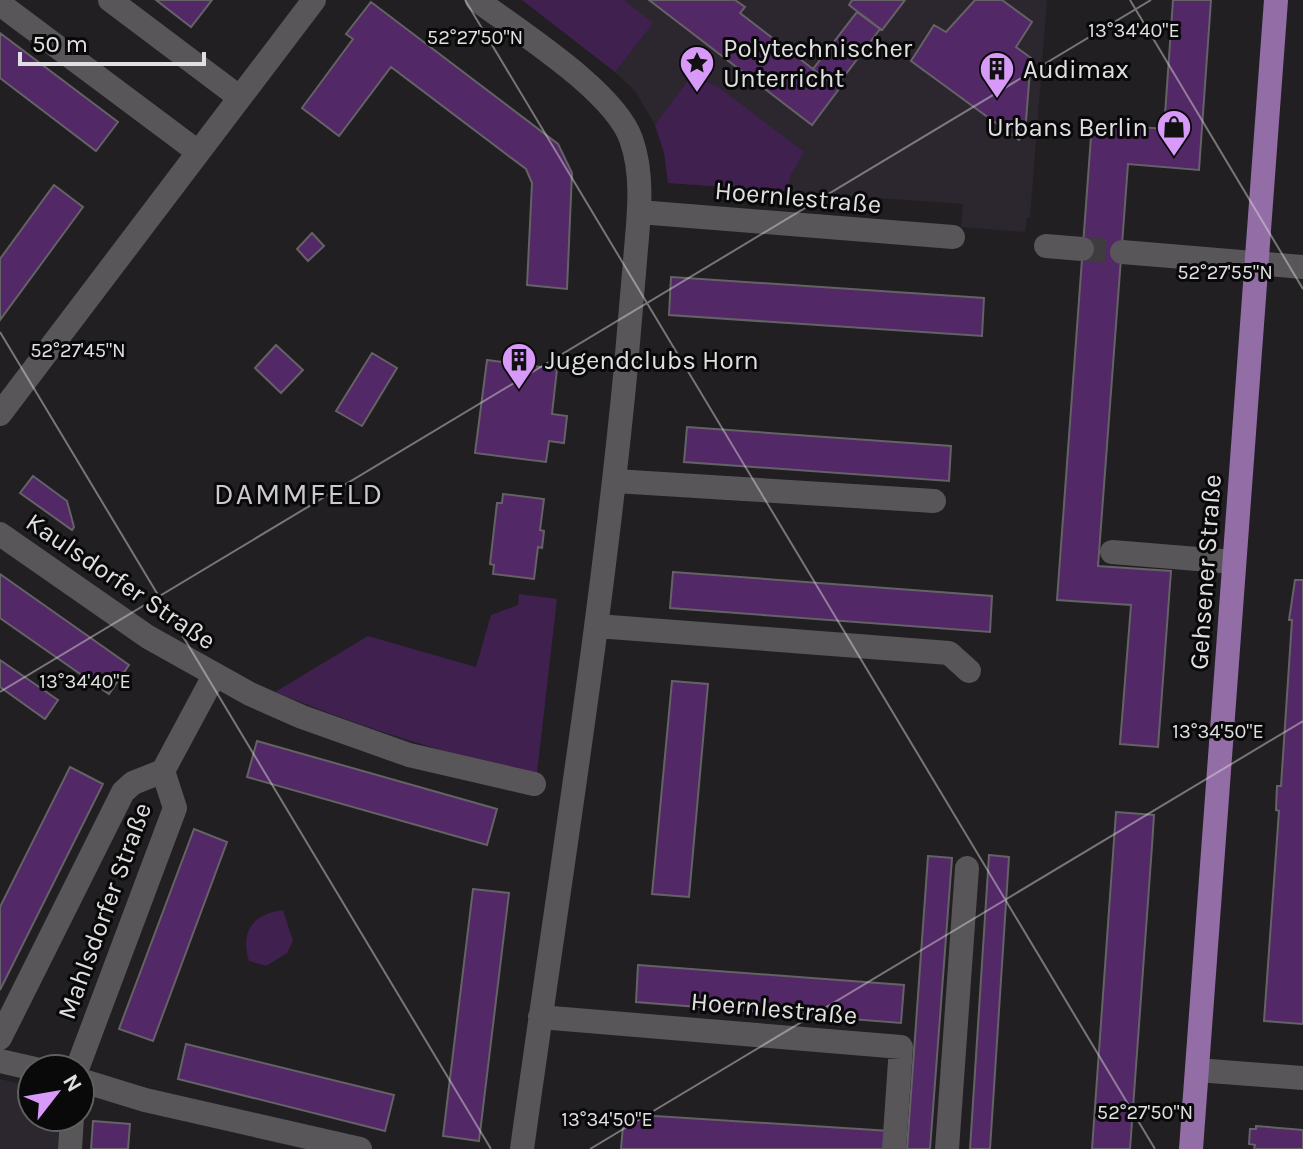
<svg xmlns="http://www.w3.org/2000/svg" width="1303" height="1149" viewBox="0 0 1303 1149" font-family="Karla,sans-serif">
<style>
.built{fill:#2c272f}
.green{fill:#3f204e}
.building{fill:#522866;stroke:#646265;stroke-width:2}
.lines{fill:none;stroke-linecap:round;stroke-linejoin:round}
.minor-tunnel{stroke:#3e3c3f;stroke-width:24;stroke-dasharray:24 12;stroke-linecap:butt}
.minor{stroke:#585659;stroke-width:24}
.major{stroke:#936da6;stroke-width:24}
.ticks{fill:none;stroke:#e0dfe1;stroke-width:2;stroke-opacity:0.45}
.labels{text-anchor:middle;stroke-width:6;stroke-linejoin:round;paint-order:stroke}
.poi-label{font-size:26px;fill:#e0dfe1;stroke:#0a090a;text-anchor:start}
.street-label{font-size:26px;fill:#e0dfe1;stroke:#0a090a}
.quarter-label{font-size:30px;letter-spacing:2px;fill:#cccace;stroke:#0a090a}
.ticks-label{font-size:20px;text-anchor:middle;fill:#e0dfe1;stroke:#0a090a;stroke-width:6;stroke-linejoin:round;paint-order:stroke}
</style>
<rect width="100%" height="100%" fill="#211f22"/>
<path class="built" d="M522,0H1047L1030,217L1027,218L1025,232L961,227L963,204L668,183L664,153L655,125L635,91L615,72Z
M0,1079L32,1087V1117H58V1149H0Z"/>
<path class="green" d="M522,0H624L653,23L615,72Z
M692,75L720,88L804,152L791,174L787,191L668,183L664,153L655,125Z
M519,594L557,599L537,773C447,755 360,727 275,692L368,636L476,667L491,615L518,605Z
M283,910L293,941L287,953L266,966L249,961C240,932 252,914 283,910Z"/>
<path class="building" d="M156,0H212L191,27Z
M649,0H735L745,7L740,13L839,89L812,125Z
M852,0H905L882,30L849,5Z
M975,0H1002L1032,22L1016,47L1031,58L1025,133L1019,140L911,61L934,25L946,32Z
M1173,0H1211L1199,170L1128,164L1098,566L1171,571L1158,747L1120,744L1131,605L1057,600L1092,123L1164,129Z
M371,2L558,144L572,173L567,289L527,285L532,183L526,169L391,67L339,136L302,108L353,39L346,34Z
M857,12L880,29L836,87L813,69Z
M0,33L118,122L96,151L0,78Z
M54,185L83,207L0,320V259Z
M312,233L324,246L308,261L297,249Z
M671,277L984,298L982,336L669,315Z
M276,345L303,370L281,393L255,368Z
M372,353L397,368L362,426L336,411Z
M487,360L557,369L552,414L567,416L564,443L549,441L546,462L475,453Z
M687,427L951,446L949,481L684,462Z
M33,476L67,501L74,527L72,530L20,493Z
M503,494L544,499L540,530L544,531L542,548L538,547L534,579L493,574L494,565L490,564L497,503H502Z
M673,572L992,596L990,632L670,608Z
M0,574L129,665L109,694L0,618Z
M1295,580H1303V1024L1264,1021L1279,811L1276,810L1277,786H1281L1292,620H1289Z
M0,660L58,700L45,719L0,687Z
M672,681L708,684L689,897L652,894Z
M257,741L497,809L487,845L247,777Z
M70,767L103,784L0,990V907Z
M1116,812L1154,815L1152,846L1130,1149H1092Z
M194,829L227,842L153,1041L119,1029Z
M989,855L1009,857L990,1149H970Z
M928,856L952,858L930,1149H907Z
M473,889L509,893L479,1141L443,1136Z
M638,965L904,985L901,1023L636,1002Z
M186,1044L394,1095L385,1131L178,1079Z
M624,1114L890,1131L889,1149H621Z
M93,1121L130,1124L128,1149H91Z
M1256,1126L1303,1130V1149H1254L1255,1145L1249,1144L1250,1129H1256Z"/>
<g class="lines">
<path class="minor-tunnel" d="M1082,249L1122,252"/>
<path class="minor" d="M110,0L239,97
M477,0C520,32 614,91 631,139C645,178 638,221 635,261C632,296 629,331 626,366C601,628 558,888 522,1149
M0,4L198,152
M639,212L953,237
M1046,246L1082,249
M1122,252L1303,267
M0,414L314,0
M615,481L934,501
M0,534L148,637L250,694L302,717L409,755L534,784
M1112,552L1234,562
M597,626L949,653L969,671
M540,1017L901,1047L894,1149
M0,1038L123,792L133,783L163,771L214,676
M0,1061L35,1069
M77,1069L175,808L163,771
M1197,1070L1303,1078
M80,1080L145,1100L360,1149
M70,1149L72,1117
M947,1149L967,868"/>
<path class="major" d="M1191,1149L1276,0"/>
</g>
<path class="ticks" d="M465,0L1155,1149M1130,0L1303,289M0,332L491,1149M0,692L1151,0M590,1149L1303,721"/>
<defs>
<symbol id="sight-pin" viewBox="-11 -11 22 30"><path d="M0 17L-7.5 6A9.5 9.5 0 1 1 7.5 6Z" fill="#d89af8" stroke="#0a090a"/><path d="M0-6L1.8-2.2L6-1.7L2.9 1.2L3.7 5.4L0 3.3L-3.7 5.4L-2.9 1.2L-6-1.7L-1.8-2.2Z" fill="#111"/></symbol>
<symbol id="building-pin" viewBox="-11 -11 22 30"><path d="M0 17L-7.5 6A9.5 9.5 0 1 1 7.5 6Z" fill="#d89af8" stroke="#0a090a"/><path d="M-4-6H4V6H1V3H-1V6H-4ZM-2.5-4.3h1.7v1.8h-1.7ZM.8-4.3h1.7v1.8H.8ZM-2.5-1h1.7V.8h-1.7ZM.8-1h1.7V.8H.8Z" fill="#111"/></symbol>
<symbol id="shop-pin" viewBox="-11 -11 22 30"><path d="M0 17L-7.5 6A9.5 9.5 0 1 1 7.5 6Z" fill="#d89af8" stroke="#0a090a"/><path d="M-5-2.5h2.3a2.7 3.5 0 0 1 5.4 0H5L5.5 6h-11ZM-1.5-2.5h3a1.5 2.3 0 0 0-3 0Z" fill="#111"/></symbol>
</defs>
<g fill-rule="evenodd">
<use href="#sight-pin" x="677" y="43" width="40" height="54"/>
<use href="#building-pin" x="977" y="49" width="40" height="54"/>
<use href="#shop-pin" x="1154" y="107" width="40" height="54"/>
<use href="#building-pin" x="499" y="340" width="40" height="54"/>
</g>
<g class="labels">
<g class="poi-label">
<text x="723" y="57">Polytechnischer<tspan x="723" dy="30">Unterricht</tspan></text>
<text x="1023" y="78">Audimax</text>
<text x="1148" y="136" text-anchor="end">Urbans Berlin</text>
<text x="545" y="369">Jugendclubs Horn</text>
</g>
<g class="street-label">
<text transform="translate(798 197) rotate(5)" y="9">Hoernlestraße</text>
<text transform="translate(1205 572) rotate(-86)" y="9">Gehsener Straße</text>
<text transform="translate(121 581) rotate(34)" y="9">Kaulsdorfer Straße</text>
<text transform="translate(104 911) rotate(-70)" y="9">Mahlsdorfer Straße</text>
<text transform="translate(774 1008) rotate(5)" y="9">Hoernlestraße</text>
</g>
<g class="quarter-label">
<text x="299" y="504">DAMMFELD</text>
</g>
</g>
<g class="ticks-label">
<text x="1134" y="37">13°34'40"E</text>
<text x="475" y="44">52°27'50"N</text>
<text x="1225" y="279">52°27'55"N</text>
<text x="78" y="357">52°27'45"N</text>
<text x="85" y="688">13°34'40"E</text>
<text x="1218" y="738">13°34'50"E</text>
<text x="1145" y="1119">52°27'50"N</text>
<text x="607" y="1126">13°34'50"E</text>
</g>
<g transform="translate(56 1093) rotate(59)"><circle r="38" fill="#0a090a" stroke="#605f60" stroke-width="2"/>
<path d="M0-6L14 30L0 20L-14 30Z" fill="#d89af8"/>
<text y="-12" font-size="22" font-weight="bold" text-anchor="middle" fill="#e0dfe1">N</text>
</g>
<path d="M20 52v12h184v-12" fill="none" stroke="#e0dfe1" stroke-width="4"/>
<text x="32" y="52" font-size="24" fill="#e0dfe1" stroke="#0a090a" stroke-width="6" paint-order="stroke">50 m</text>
</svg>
